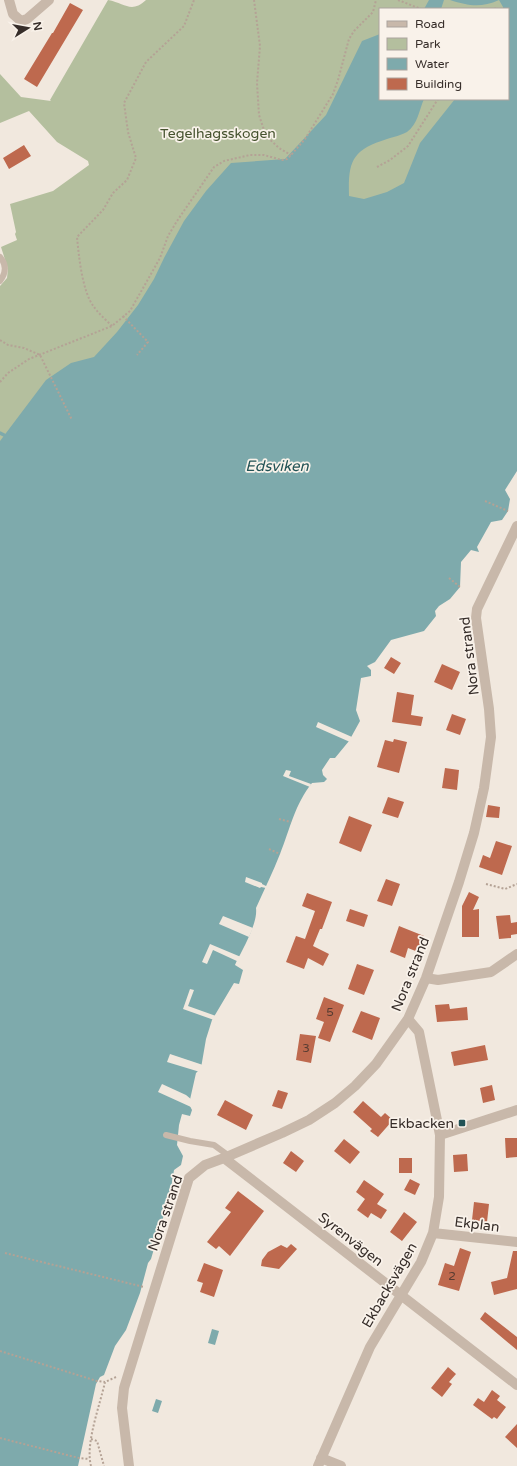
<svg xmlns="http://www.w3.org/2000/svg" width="517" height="1466" viewBox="0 0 517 1466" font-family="'Varela Round',sans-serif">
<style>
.green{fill:#b4bf9e;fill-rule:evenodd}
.water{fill:#7eaaac}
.pier{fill:#f1e8de}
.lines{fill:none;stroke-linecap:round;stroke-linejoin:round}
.stream{stroke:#7eaaac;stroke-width:3.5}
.building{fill:#be694e}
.path{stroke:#b4a295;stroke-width:2;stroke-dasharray:2 2;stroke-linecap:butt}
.lane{stroke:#c8b8aa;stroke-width:6}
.street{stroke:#c8b8aa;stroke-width:10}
.poi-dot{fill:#215255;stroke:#f9f2ea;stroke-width:1.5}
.labels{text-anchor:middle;stroke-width:3.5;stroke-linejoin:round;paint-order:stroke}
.number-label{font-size:12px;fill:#583c32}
.park-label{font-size:14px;fill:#46532f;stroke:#f9f2ea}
.street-label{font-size:14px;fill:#362d29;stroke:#f9f2ea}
.poi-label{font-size:14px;fill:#362d29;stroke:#f9f2ea;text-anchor:end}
.water-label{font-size:15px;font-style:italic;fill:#215255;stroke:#f9f2ea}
</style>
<rect width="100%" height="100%" fill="#f1e8de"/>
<path class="green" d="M108,0C125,3 131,14 146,0H517V93L0,569V286L7,278L8,269L1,247L17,240L15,234L16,232L10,204L53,191L89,165L88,161L57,142L29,111L0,123V74L21,97L51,101L50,100ZM380,9H508V99H380Z"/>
<path class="water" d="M429,0H444L441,9H424Z
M450,0H517V471L505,490L510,499L508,511L502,520L491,522L477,547L479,552L471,550L461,562L460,587L450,599L439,606L435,611L436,616L424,631L391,640L375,662L367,666L371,670V676L361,678L356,710L360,721L349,741L335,758H330L322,770L323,775L327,779L324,782L312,783C295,804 290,829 280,854C273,872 264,890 256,908C258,924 242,950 235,965L243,970L239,984L234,983L212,1020L206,1039L201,1068L196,1073L189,1104L192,1110L190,1116L182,1114L179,1125L177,1145L183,1156L181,1165L174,1170L170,1194L151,1259L148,1263L140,1293L126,1330L115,1346L104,1375L100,1377L96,1384L78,1466H0V441L46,380L71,363L94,357L117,332L138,305L154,279L164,258L184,221L206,191L231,163L285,159L326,115L362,41L380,34V99H424C419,110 418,124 407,132C402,135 393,137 387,139C352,150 348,161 349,196L364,199L387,192L404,183L420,143L455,99H508V9H503V7L499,0C481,8 469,6 450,0Z
M212,1329L219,1331L215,1345L208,1343Z
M156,1399L162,1401L158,1413L152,1411Z"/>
<path class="pier" d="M318,722L352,737L350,742L316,727Z
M286,770L291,771L289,776L311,784L310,787L283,776Z
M246,877L262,883V884L266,886V888L261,887L260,888L245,882Z
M223,916L253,928L249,937L219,924Z
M210,944L241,957L239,962L213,950L207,964L202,962Z
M190,989L194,990L188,1006L216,1016L214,1020L183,1009Z
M170,1054L203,1065V1069L200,1072L167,1062Z
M162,1084L186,1095L192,1100L191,1104L193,1106L191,1107L158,1092Z"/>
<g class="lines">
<path class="stream" d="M0,433L4,435"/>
</g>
<path class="building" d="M70,3L83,10L37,87L24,79L52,33H53Z
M24,145L31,156L9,169L3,158Z
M391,657L401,663L394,674L384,668Z
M442,664L460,672L452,690L434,682Z
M397,692L414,695L411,715L423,717L421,726L392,722Z
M452,714L466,719L460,735L446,730Z
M394,739L407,742L399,773L377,767L385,740L393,742Z
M445,768L459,770L457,790L442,788Z
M388,797L404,802L398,818L382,813Z
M488,805L500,807L499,818L486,817Z
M349,816L372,825L361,852L339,843Z
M496,841L512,846L502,875L479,867L483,855L490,858Z
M386,879L400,884L392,906L377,901Z
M469,892L479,897L473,910L479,909V937H462V906Z
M307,893L332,902L322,929H320L313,946L329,954L323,966L308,958L304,969L286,962L296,936L305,939L315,911L302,906Z
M350,909L368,915L364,927L346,921Z
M510,915L511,923L517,922V934L511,935V938L499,939L496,916Z
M399,926L424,936L418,952L408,948L405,958L390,952Z
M357,964L374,970L364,995L348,989Z
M324,997L344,1005L330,1042L318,1038L324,1022L316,1019Z
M449,1004L450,1009L467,1007L468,1020L437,1022L435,1005Z
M361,1011L380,1018L372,1040L352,1032Z
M300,1034L316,1036L311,1063L296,1060Z
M485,1045L488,1060L454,1066L451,1052Z
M492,1085L495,1100L483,1103L480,1088Z
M278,1090L288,1093L282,1109L272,1106Z
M225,1100L253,1115L246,1130L217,1115Z
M363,1101L381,1117L385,1113L393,1120L378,1137L370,1131L372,1129L353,1112Z
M505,1138H517V1157L506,1158Z
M344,1139L360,1152L350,1164L334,1151Z
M291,1151L304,1161L296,1172L283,1163Z
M467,1154L468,1171L454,1172L453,1155Z
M399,1158H412V1173H399Z
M410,1179L420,1184L415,1195L404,1190Z
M364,1180L384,1194L377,1204L387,1210L381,1219L371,1213L368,1218L357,1210L365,1199L356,1192Z
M238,1191L264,1211L230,1256L219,1246L216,1249L207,1242L231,1212L225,1208Z
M474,1202L489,1204L487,1222L472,1220Z
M404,1212L417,1222L402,1241L390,1232Z
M291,1244L297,1249L279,1269L261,1266L262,1260L268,1252L281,1245L287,1248Z
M460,1248L471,1252L459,1291L438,1285L445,1263L454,1266Z
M513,1251H517V1289L494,1295L491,1282L507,1278Z
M204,1263L223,1270L214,1297L200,1292L203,1283L197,1281Z
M485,1312L517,1337V1350L480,1319Z
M448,1367L456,1374L449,1382L452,1384L442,1397L431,1388Z
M492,1390L500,1396L497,1400L506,1407L497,1419L494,1417L492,1419L473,1405L478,1398L484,1402Z
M517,1424V1448L505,1437Z"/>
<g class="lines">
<path class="path" d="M254,0L260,46L257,83L259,115L266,136L279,148L291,155
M398,0L421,9
M494,9L498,8
M377,167L390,160L408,146L438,99
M123,316L148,342L137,355
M112,326C106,320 99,314 94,307C82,291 79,257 77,237L103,210L113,193L127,180L136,158L128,132L124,103L146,62L184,26L194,0
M0,340L8,345L24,348L40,355L72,420
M0,382L8,373L29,359L112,326L130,311L160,258L168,236L177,221L214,167L224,161L250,155H264L282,160L287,159L291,155L305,139L333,94L338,80L349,39L354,31L373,12L376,0
M485,501L508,511
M449,578L460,587
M279,819L291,822
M269,849L280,854
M486,884L505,889L517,884
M5,1253L144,1287
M0,1351L97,1381L105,1382
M0,1438L79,1458L89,1459
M91,1439L97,1441L104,1466
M91,1466C85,1444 100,1405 105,1382L116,1377"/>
<path class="lane" d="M0,257C7,265 6,273 0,281
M166,1135L190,1141L214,1145L229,1156"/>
<path class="street" d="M9,0L13,14L21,21L27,19L49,0
M426,978L438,980L491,972L517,954
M440,1135L517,1110
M224,1158L517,1385
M433,1233L517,1242
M321,1458L341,1466
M129,1466L122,1408L124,1388L189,1178L205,1165L224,1158L282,1133L309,1120L335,1103L355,1086L376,1064L408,1019L426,978L459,882L474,833L484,788L491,737L489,709L476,618L477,609L517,526
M318,1466L370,1347L421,1262L433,1233L439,1197L440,1135L419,1032L408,1019"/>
</g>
<rect class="poi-dot" x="458" y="1119" width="8" height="8" rx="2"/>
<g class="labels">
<g class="number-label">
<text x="330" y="1016">5</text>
<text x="306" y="1052">3</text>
<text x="452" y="1280">2</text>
</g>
<g class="park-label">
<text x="218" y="138">Tegelhagsskogen</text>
</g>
<g class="street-label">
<text transform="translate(469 656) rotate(-97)" y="5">Nora strand</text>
<text transform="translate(410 974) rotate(-68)" y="5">Nora strand</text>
<text transform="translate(165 1213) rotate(-71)" y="5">Nora strand</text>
<text transform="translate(477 1224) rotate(7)" y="5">Ekplan</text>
<text transform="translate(351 1239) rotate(38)" y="5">Syrenvägen</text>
<text transform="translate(389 1285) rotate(-60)" y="5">Ekbacksvägen</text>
</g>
<g class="poi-label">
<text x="454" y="1128">Ekbacken</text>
</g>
<g class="water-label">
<text x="277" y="471">Edsviken</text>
</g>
</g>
<rect x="379" y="8" width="130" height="92" fill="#f9f2ea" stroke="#aba39d"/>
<rect x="387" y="21" width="20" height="6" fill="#c8b8aa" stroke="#aba39d"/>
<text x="415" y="28" font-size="12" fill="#362d29">Road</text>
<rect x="387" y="38" width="20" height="12" fill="#b4bf9e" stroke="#aba39d"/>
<text x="415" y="48" font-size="12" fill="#362d29">Park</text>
<rect x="387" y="58" width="20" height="12" fill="#7eaaac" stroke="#aba39d"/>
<text x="415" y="68" font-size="12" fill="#362d29">Water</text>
<rect x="387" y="78" width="20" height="12" fill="#be694e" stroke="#aba39d"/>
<text x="415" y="88" font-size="12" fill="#362d29">Building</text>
<g transform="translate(28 28) rotate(79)" stroke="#f9f2ea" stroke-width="3" paint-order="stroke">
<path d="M0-3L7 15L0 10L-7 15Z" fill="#362d29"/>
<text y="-6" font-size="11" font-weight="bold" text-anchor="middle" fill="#362d29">N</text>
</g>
</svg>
